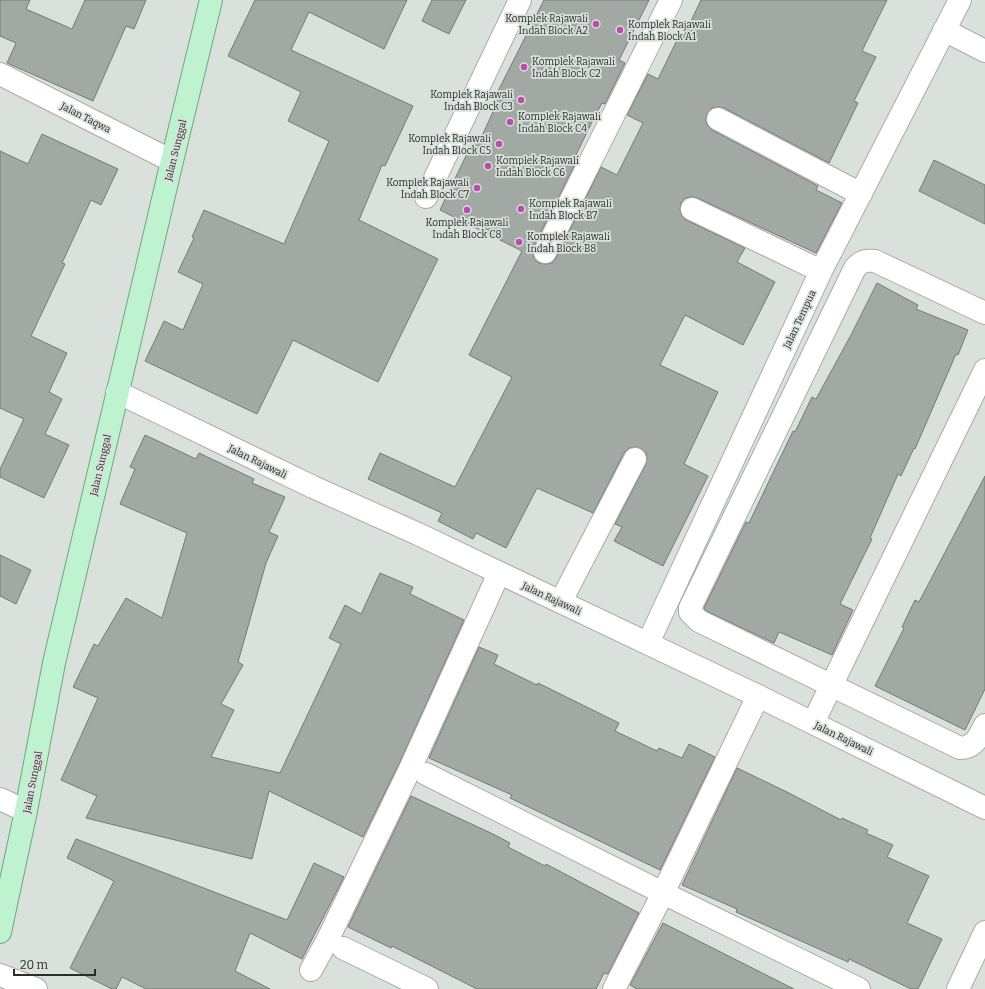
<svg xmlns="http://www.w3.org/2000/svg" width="985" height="989" viewBox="0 0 985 989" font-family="Bitter,serif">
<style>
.building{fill:#a2a8a3;stroke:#747a76}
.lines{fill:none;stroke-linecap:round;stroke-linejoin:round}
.minor-casing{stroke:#a7ada8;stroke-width:24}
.major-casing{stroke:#70a780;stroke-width:24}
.minor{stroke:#fff;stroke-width:22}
.major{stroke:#bff2ce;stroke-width:22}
.poi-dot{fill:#ba4dac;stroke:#dae0db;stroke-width:1.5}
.labels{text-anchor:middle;stroke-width:3.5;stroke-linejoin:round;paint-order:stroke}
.poi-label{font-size:10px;fill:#2b2d2b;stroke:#dae0db;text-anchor:start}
.street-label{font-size:10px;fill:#2b2d2b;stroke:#dae0db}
</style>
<rect width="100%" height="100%" fill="#dae0db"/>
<path class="building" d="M0,0H30L26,9L72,29L85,0H146L134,29L126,26L93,101L7,63L16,43L0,36Z
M255,0H407L384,49L309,12L291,50L413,106L385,166L382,165L359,220L438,259L378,382L293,340L257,414L145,361L164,321L183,330L203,284L178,272L194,238L192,237L204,210L284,244L329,141L288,121L301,92L228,56Z
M432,0H466L449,34L422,21Z
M544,0H649L619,60L625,63L605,104L602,103L592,122L576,155L579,156L534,246L533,252L534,259L539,263L545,264L552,263L556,258L601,167L617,175L643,123L627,115L648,74L658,79L678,38L682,40L701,0H887L862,51L876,57L854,101L858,103L829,163L724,108L718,107L712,108L707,114L706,120L707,125L712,130L818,186L816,190L842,203L816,253L697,198L691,197L685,198L681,203L680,210L682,216L686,220L745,248L737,262L775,282L743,345L685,315L660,365L718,392L684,464L708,476L663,566L614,541L622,527L615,524L646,464L647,458L646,453L640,448L634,447L629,448L624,453L593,513L537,488L506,548L476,533L473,539L438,521L442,513L368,479L380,453L455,487L512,377L469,355L522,251L440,210L476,135L481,138L497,103L493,101Z
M42,134L118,169L101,205L91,200L62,263L65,264L31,336L67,353L49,392L62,399L45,434L69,445L44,498L0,477V469L24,419L0,408V151L28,164Z
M934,160L985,185V224L919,191Z
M877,283L918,305L916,309L968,330L958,355L956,354L915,449L914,448L901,476L898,474L870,538L872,539L840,604L853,610L832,655L779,632L774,643L706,611L704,608L746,522L749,523L793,431L795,432L812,397L816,399L851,335Z
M145,435L196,459L199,453L254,479L252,483L285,497L269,532L278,536L266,563L238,662L243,665L221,704L234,710L211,757L280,773L341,644L329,638L345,605L361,614L380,573L413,587L410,594L464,620L399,764L363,837L269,791L252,859L86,818L97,796L61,780L98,698L73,687L94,644L98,646L126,598L162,618L187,533L120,504L135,469L130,467Z
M985,476V689L965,730L875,686L904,628L902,627L915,600L919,602Z
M0,555L31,570L16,604L0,596Z
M479,647L498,655L494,664L537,685L538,683L619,723L615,731L657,751L659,748L682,758L689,744L715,757L660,870L510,798L512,795L429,758Z
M737,768L787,792L841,820L842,818L868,830L866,833L893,845L887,857L929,876L907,923L942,939L918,989H911L849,959L848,962L736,912L737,909L682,885Z
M411,796L493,834L510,843L508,847L545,866L546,864L639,913L608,974L604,973L596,989H477L392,946L391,948L348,927Z
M76,839L287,920L314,863L344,877L302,959L250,933L235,971L270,989H146L122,977L116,989H112L70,968L114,881L67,858Z
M663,923L794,989H637L630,985Z"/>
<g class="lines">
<defs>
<path id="minor" d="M944,30L985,51
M0,74L172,161
M718,119L861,194
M426,197L520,0
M692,209L821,271
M545,252L671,0
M985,313L875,261C866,260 861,261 855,268L690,608V612L699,621L960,748C975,748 979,736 985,725
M117,392L313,487L418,534L758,696L985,808
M561,601L635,459
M648,643L821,271L960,0
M813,723L985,370
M426,774L663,893L859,989
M0,799L26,811
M343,948L427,989
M311,970L327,941L410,769L499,573
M0,975L36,989
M614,989L663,893L758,696
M958,989L985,932"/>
<path id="major" d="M0,932L26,811L54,663L172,161L211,0"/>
</defs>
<use href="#minor" class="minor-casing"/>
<use href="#major" class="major-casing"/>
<use href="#minor" class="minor"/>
<use href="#major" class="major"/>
</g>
<g class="poi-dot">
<circle cx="596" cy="24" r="4"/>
<circle cx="620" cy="30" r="4"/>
<circle cx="524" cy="67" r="4"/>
<circle cx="521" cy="100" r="4"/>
<circle cx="510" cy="122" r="4"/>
<circle cx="499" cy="144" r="4"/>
<circle cx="488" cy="166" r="4"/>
<circle cx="477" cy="188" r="4"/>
<circle cx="521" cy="209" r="4"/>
<circle cx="467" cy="210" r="4"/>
<circle cx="519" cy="242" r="4"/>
</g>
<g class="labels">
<g class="poi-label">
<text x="588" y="22" text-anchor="end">Komplek Rajawali<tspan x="588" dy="12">Indah Block A2</tspan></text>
<text x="628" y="28">Komplek Rajawali<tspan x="628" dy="12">Indah Block A1</tspan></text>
<text x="532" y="65">Komplek Rajawali<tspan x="532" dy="12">Indah Block C2</tspan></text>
<text x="513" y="98" text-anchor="end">Komplek Rajawali<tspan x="513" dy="12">Indah Block C3</tspan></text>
<text x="518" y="120">Komplek Rajawali<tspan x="518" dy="12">Indah Block C4</tspan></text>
<text x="491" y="142" text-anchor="end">Komplek Rajawali<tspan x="491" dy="12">Indah Block C5</tspan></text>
<text x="496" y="164">Komplek Rajawali<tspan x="496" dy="12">Indah Block C6</tspan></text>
<text x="469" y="186" text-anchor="end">Komplek Rajawali<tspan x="469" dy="12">Indah Block C7</tspan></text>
<text x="529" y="207">Komplek Rajawali<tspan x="529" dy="12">Indah Block B7</tspan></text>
<text x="467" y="226" text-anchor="middle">Komplek Rajawali<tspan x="467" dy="12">Indah Block C8</tspan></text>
<text x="527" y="240">Komplek Rajawali<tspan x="527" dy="12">Indah Block B8</tspan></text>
</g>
<g class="street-label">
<text transform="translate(86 117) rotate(27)" y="4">Jalan Taqwa</text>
<text transform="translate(175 150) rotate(-76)" y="4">Jalan Sunggal</text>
<text transform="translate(799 319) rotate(-65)" y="4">Jalan Tempua</text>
<text transform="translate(258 461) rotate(26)" y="4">Jalan Rajawali</text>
<text transform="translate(100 465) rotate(-77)" y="4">Jalan Sunggal</text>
<text transform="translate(552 598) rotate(25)" y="4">Jalan Rajawali</text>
<text transform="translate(844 738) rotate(26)" y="4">Jalan Rajawali</text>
<text transform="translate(32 782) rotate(-79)" y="4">Jalan Sunggal</text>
</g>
</g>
<path d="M14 969v6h81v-6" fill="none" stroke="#2b2d2b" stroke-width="2"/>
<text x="20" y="969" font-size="12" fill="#2b2d2b" stroke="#dae0db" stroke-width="3" paint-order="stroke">20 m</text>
</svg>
